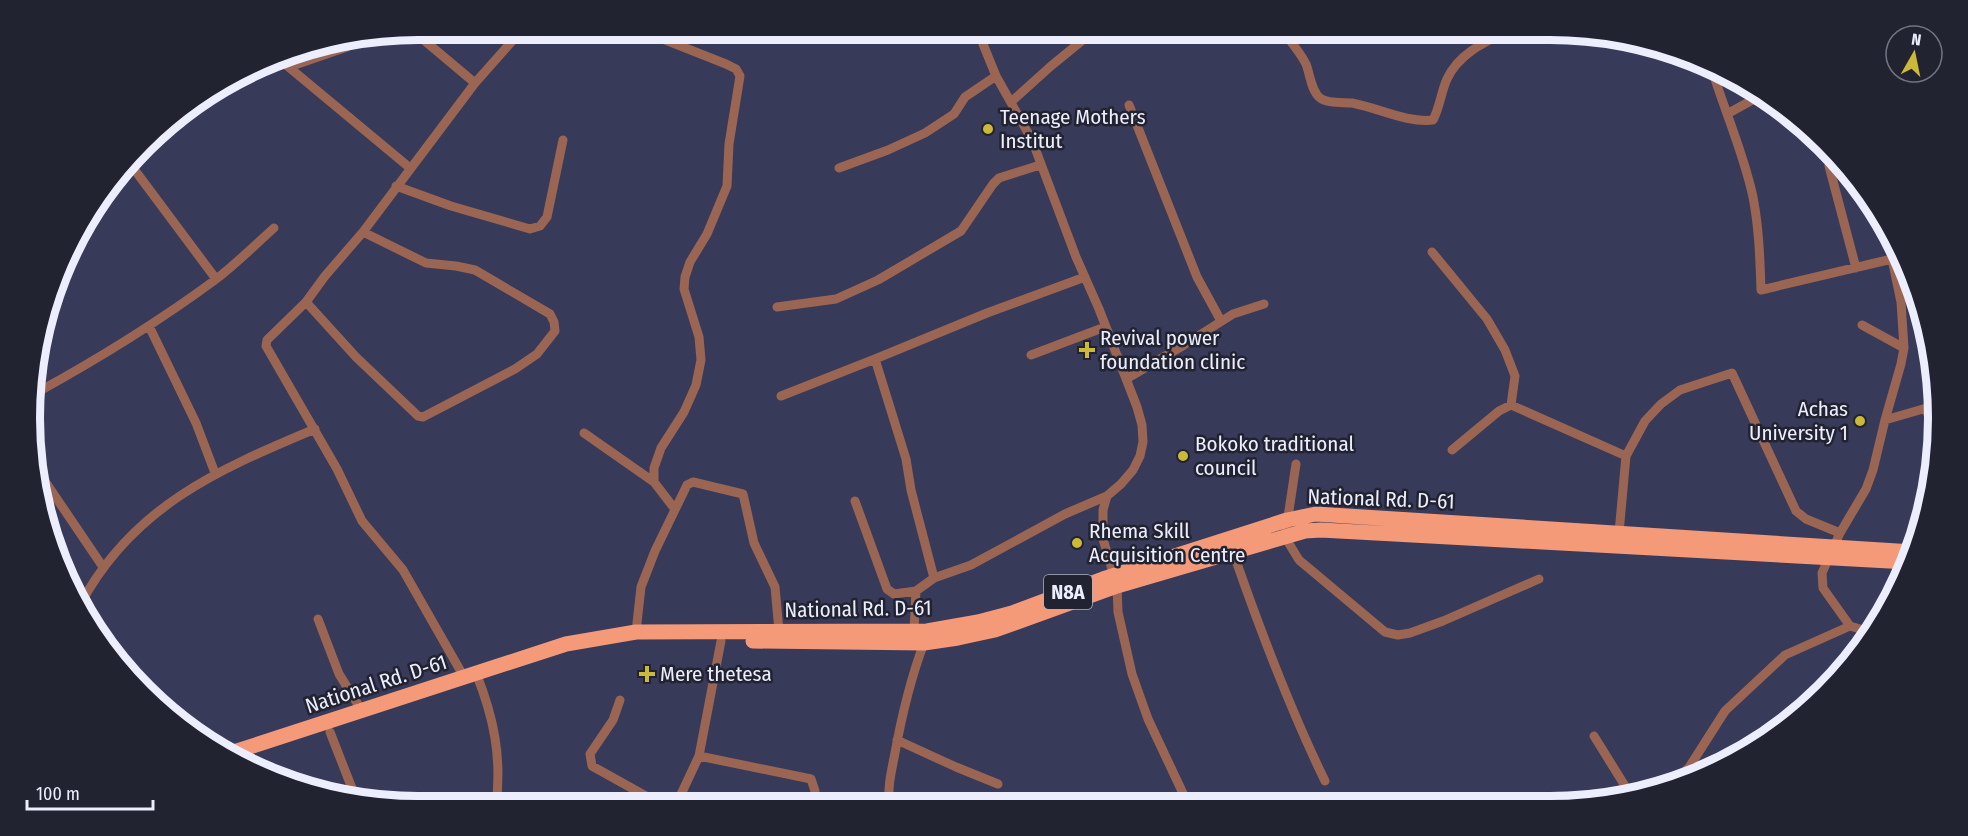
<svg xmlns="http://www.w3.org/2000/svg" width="1968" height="836" viewBox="0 0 1968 836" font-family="'Fira Sans Condensed',sans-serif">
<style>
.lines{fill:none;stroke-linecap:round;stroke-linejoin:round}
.minor{stroke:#9a6653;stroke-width:9}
.trunk{stroke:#f49a79;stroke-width:15}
.poi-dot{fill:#ccb938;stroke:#222331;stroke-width:2}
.labels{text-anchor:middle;stroke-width:5;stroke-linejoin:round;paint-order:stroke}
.shield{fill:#222331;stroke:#afb1c0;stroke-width:1.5}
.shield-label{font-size:20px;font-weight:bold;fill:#eceefe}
.poi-label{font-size:21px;fill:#eceefe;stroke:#222331;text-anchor:start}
.street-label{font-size:21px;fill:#eceefe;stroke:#222331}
.rim{fill:none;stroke:#eceefe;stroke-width:8}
</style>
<rect width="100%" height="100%" fill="#383a59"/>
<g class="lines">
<path class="minor" d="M504,30L513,40
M640,30L726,64L736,69L740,76L729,144L727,186L707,234L690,262L685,277L684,289L699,337L701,360L696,385L684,412L661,448L654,468V482L674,508
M981,30L983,44L996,76L1032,140L1076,257L1099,309L1137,407L1142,425L1143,442L1140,456L1133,470L1121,484L1107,496L1103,510V539L1117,586L1118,612L1132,674L1148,719L1188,804
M1282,30C1290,41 1300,52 1306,64C1310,74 1311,91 1320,98C1328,104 1343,102 1352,103C1379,108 1406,123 1433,120C1440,107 1441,92 1447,79C1459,53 1485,42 1510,30
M413,31L475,83
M279,59L410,168
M289,67L347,47L354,41
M1713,73C1726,114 1744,155 1753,197C1759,228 1760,259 1761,290L1892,259L1901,302L1904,348L1901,364L1885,420L1873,470L1866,489L1840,533L1822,573L1823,588L1850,626L1873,633
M1011,102L1051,66L1095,30
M1129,105L1197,277L1221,321
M1727,114L1756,98
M1830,158L1829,166L1856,268
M131,165L216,279
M839,168L888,150L925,133L954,114L965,97L996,76
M396,186L451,206L530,229L540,226L547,217L563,140
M1432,252L1487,319L1505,350L1515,376L1511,405
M306,302L356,357L418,416L423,417L515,369L537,354L555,331L554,322L550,314L475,270L456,266L426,263L363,232
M777,307L836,299L878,280L961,231L993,184L999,178L1040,165
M1862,325L1904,348
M149,326L196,423L215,473
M1031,355L1105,327
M1126,379L1184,345L1233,314L1264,304
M36,393C98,359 158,322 215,280C236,264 255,245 274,228
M781,396L875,359
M1885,420L1923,409L1927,412L1933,424
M584,433L654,482
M1452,450L1499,411L1511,405L1626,456
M1296,464L1285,537L1299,560L1385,632L1398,635L1410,633L1443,621L1539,579
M34,465L103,567
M855,501L887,589L894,594L916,591
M1619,533L1626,456L1645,421L1661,404L1680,390L1732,373L1796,511L1806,519L1840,533
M1233,552C1260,630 1289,707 1325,781
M934,578L911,490L906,459L875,359L987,313L1085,277
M80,605C132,507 217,470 315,429
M318,619L339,674L362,711
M914,631L916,591L934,578L971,565L1065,514L1107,496
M636,632L641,587L655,551L687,485L693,482L743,494L754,543L775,587L779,631
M476,673C494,718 502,757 496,806
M464,677L403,570L362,521L337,469L266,346L267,340L306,302L325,276L363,232L475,83L522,30
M620,700L613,720L590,754L592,766L662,805
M330,732L355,796
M1594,736L1630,794
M897,740L956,767L998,784
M699,756L811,779L815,791L812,805
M1678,779L1690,766L1725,711L1785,655L1850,626
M676,805L699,756L721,641
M890,805C887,790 891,773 894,758C901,719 910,680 924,643"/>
<path class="trunk" d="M753,641L924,643L958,638L995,630L1117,586L1305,531L1321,530L1908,562
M234,752L566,644L636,632L927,631L978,622L1012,613L1103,579L1287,520L1316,514L1913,552"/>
</g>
<g class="poi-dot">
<circle cx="988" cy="129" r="6"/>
<path d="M1084 341h6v6h6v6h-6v6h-6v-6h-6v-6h6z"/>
<circle cx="1860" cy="421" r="6"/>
<circle cx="1183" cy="456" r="6"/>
<circle cx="1077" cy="543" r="6"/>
<path d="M644 665h6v6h6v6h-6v6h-6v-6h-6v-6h6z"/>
</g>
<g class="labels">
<rect class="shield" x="1044" y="575" width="48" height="34" rx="4.5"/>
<g class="shield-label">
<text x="1068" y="599">N8A</text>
</g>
<g class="poi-label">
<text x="1000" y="124">Teenage Mothers<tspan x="1000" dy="24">Institut</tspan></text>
<text x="1100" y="345">Revival power<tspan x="1100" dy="24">foundation clinic</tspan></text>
<text x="1848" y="416" text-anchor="end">Achas<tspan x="1848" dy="24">University 1</tspan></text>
<text x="1195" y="451">Bokoko traditional<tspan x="1195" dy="24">council</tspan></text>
<text x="1089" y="538">Rhema Skill<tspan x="1089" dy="24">Acquisition Centre</tspan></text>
<text x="660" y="681">Mere thetesa</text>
</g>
<g class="street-label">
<text transform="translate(1381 499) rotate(2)" y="7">National Rd. D-61</text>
<text transform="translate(858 609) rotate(-1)" y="7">National Rd. D-61</text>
<text transform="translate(376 684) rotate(-18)" y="7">National Rd. D-61</text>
</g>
</g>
<path d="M0 0H1968V836H0ZM418 40H1550A378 378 0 0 1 1928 418V418A378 378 0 0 1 1550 796H418A378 378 0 0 1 40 418V418A378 378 0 0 1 418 40Z" fill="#222331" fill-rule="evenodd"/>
<path class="rim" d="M418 40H1550A378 378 0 0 1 1928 418V418A378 378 0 0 1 1550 796H418A378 378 0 0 1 40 418V418A378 378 0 0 1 418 40Z"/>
<g transform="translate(1914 54) rotate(9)"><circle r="28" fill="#222331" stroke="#737483" stroke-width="1.5"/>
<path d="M0-4.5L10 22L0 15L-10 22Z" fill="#ccb938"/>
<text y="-9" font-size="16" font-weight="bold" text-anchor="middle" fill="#eceefe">N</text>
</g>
<path d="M27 800v9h126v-9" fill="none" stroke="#eceefe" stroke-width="3"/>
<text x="36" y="800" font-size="18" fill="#eceefe" stroke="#222331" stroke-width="4.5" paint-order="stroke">100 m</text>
</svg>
